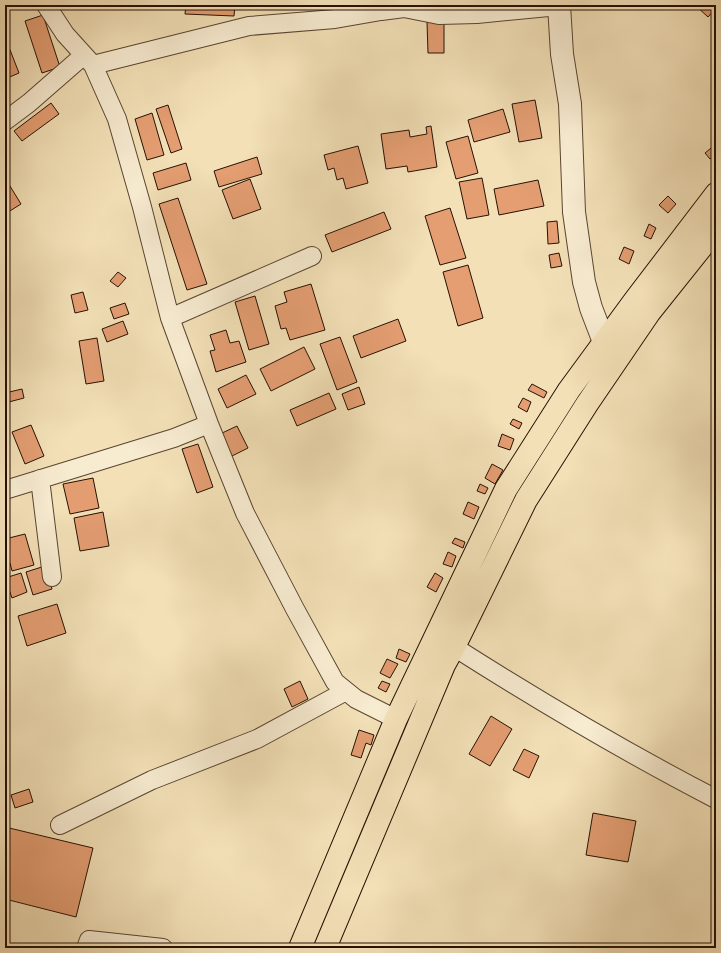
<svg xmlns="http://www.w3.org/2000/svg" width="721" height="953" viewBox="0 0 721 953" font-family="Vollkorn,serif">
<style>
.building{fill:#e49e72;stroke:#261104}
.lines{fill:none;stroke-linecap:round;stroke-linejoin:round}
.minor-casing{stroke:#594531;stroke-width:20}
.tertiary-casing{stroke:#594531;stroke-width:24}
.primary-casing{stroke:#261104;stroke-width:24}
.minor{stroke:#f7ebd0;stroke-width:18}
.tertiary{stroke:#f7ebd0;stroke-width:22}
.primary{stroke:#f3e0b7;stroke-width:22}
</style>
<rect width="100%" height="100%" fill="#f3e0b7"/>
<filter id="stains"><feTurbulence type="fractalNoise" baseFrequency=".005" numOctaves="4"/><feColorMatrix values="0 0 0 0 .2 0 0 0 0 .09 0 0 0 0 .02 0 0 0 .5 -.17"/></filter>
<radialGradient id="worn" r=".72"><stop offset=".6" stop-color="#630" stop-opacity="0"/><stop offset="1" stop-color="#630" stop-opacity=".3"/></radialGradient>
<path class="building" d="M186,5H235L234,16L185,14Z
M695,5H716V8L708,17Z
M43,15L60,67L42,73L25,21Z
M427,22H444V53H428Z
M5,37L19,73L5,79Z
M535,100L542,138L519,142L512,104Z
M51,103L59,114L22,141L14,131Z
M168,105L182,149L171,153L156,109Z
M503,109L510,132L474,142L468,120Z
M152,113L164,155L147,160L135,119Z
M431,126L437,167L408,172L407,166L386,169L381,134L409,130L410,137L427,134L426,127Z
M468,136L478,173L456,179L446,142Z
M716,144V154L710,159L705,153Z
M358,146L368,183L346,189L343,178L337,180L334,168L328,170L324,155Z
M257,157L262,174L219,187L214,171Z
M186,163L191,180L158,190L153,173Z
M5,178L21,204L5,214Z
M482,178L489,215L467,219L459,182Z
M250,179L261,209L233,219L222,190Z
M538,180L544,206L499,215L494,189Z
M668,196L676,204L668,213L659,205Z
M178,198L207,284L187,290L159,204Z
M450,208L466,258L440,265L425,216Z
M384,212L391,229L332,252L325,235Z
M557,221L559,243L548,244L547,222Z
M649,224L656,228L651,239L644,236Z
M624,247L634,251L629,264L619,259Z
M559,253L562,266L551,268L549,255Z
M468,265L483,318L458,326L443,272Z
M118,272L126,278L118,287L110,281Z
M311,284L325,330L290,340L286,328L281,329L275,306L287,302L284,292Z
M83,292L88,310L75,313L71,295Z
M255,296L269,344L249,350L235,302Z
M125,303L129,314L114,319L110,308Z
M398,319L406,341L361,358L353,336Z
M123,321L128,334L107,342L102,329Z
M226,330L230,343L239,341L246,362L216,372L210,351L215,350L210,335Z
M340,337L357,382L337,390L320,344Z
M97,338L104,381L86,384L79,341Z
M304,347L315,369L271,391L260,369Z
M246,375L256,394L227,408L218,389Z
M532,384L547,392L544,398L528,390Z
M359,387L365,404L348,410L342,394Z
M22,389L24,398L5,403V393Z
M329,393L336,409L297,426L290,410Z
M523,398L531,402L527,412L518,407Z
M513,419L522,423L519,429L510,424Z
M31,425L44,456L25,464L12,432Z
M237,426L248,448L232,456L220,434Z
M502,434L514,439L510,450L498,446Z
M198,444L213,487L197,493L182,449Z
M492,464L503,470L495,484L485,478Z
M93,478L99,508L70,514L63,484Z
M480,484L488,488L485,494L477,491Z
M468,502L479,507L474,519L463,514Z
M103,512L109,546L80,551L74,518Z
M25,534L34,565L12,571L10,563L5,564V539Z
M455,538L465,542L463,548L452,543Z
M448,552L456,556L452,567L443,564Z
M45,566L52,589L33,595L26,572Z
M21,573L27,592L12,598L5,578Z
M435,573L443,578L436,592L427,587Z
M57,604L66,633L27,646L18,616Z
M399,649L410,654L406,662L396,658Z
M387,659L398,664L390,678L380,673Z
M300,681L308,699L292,707L284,689Z
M382,681L390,684L386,692L378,688Z
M491,716L512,729L490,766L469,754Z
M359,730L374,735L371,745L366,743L361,758L351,755Z
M524,749L539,756L529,778L513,770Z
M29,789L33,802L15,808L11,795Z
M593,813L636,821L628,862L586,855Z
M5,827L93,848L76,917L5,899Z"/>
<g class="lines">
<defs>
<path id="minor" d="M46,5L65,34L93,65L117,119L142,207L170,318L209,424L245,513L295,609L335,682L356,699L396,719
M93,65L249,26L335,19L381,11L404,8L439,15L477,14L559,6
M5,121L29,103L84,55
M170,318L312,256
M40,479L52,577
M5,490L174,438L209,424
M454,647C539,701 627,753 716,799
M60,825L152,780L257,739L346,691
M86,948L89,940L163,948"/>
<path id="tertiary" d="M559,5L562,54L570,104L574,212L584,282L591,308L604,342L614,356"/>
<path id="primary" d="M300,948L396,719L506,489L569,390L635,300L716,194
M325,948L444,665L454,647L526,500L587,404L649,313L716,229"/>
</defs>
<use href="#minor" class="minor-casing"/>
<use href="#tertiary" class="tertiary-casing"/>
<use href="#primary" class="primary-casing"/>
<use href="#minor" class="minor"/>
<use href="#tertiary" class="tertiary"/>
<use href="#primary" class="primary"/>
</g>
<rect width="721" height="953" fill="none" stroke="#f3e0b7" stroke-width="20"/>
<rect x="6" y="6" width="709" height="941" fill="none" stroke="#261104" stroke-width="2"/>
<rect x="10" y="10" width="701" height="933" fill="none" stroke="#261104"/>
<rect width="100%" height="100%" filter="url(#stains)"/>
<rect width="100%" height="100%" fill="url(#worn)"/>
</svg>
